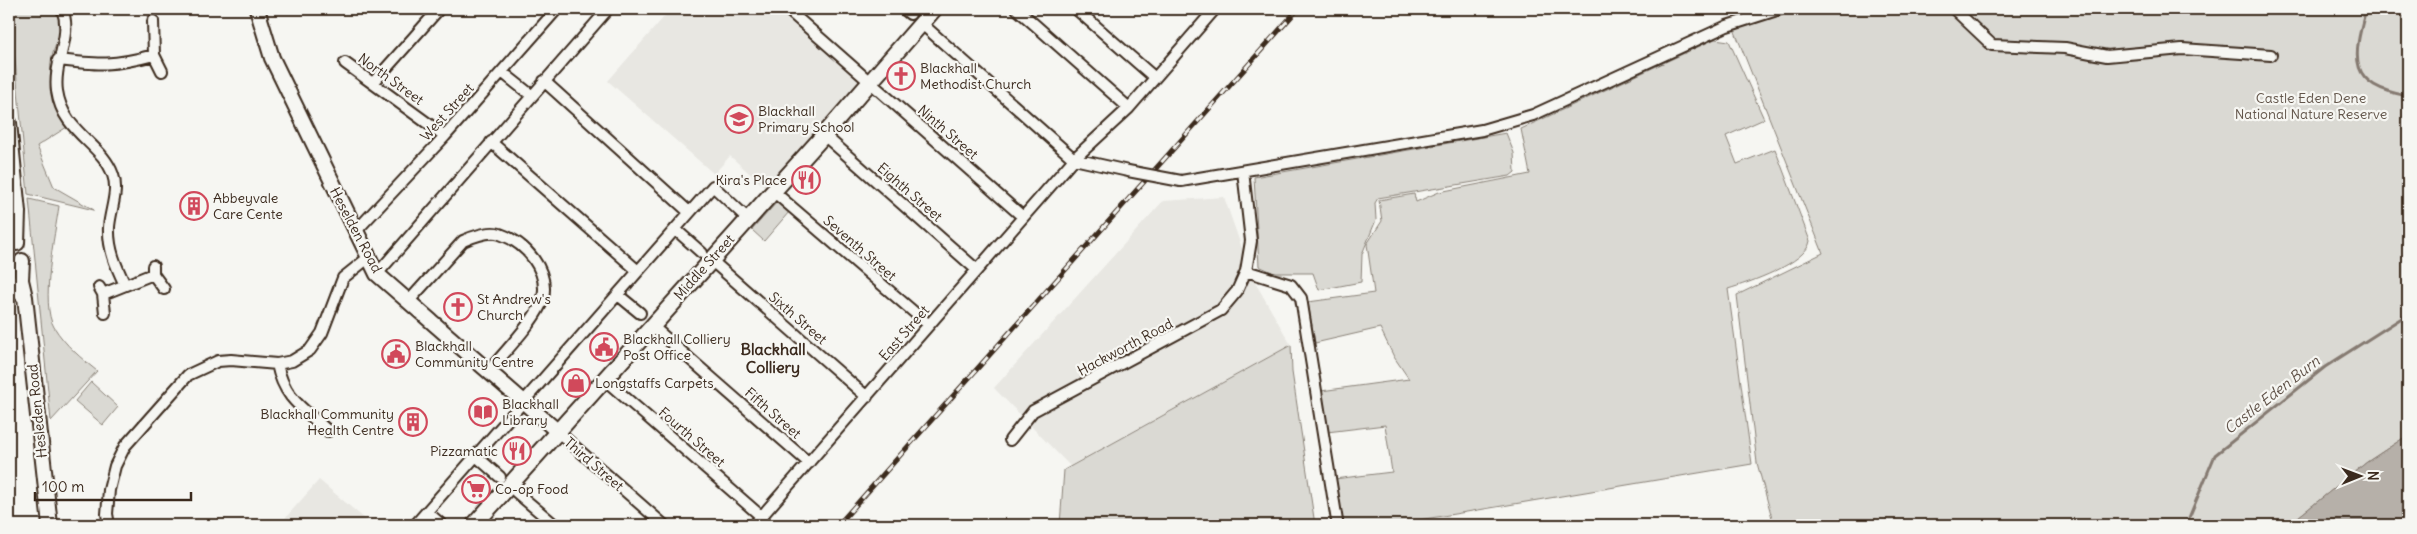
<svg xmlns="http://www.w3.org/2000/svg" width="2417" height="534" viewBox="0 0 2417 534" font-family="Delius,sans-serif">
<style>
.built{fill:#e8e7e2}
.green{fill:#dad9d3;stroke:#8a8278}
.water{fill:#b6b0a9;stroke:#857a71}
.lines{fill:none;stroke-linecap:round;stroke-linejoin:round}
.stream{stroke:#857a71;stroke-width:3}
.street-casing{stroke:#3b2a1e;stroke-width:14}
.secondary-casing{stroke:#3b2a1e;stroke-width:18}
.primary-casing{stroke:#3b2a1e;stroke-width:19}
.street{stroke:#f6f6f2;stroke-width:10}
.secondary{stroke:#f6f6f2;stroke-width:14}
.primary{stroke:#f6f6f2;stroke-width:15}
.rail-casing{stroke:#3b2a1e;stroke-width:5}
.rail{stroke:#f6f6f2;stroke-width:3;stroke-dasharray:9;stroke-linecap:butt}
.street-bridge-casing{stroke:#3b2a1e;stroke-width:14;stroke-linecap:butt}
.street-bridge{stroke:#f6f6f2;stroke-width:10}
.labels{text-anchor:middle;stroke-width:4.5;stroke-linejoin:round;paint-order:stroke}
.poi-label{font-size:14px;fill:#3b2a1e;stroke:#f6f6f2;text-anchor:start}
.street-label{font-size:14px;fill:#3b2a1e;stroke:#f6f6f2}
.park-label{font-size:14px;fill:#63564b;stroke:#f6f6f2}
.water-label{font-size:15px;font-style:italic;fill:#605248;stroke:#f6f6f2}
.quarter-label{font-size:16px;font-weight:bold;fill:#3b2a1e;stroke:#f6f6f2}
</style>
<rect width="100%" height="100%" fill="#f6f6f2"/>
<filter id="ink" filterUnits="userSpaceOnUse"><feTurbulence type="fractalNoise" baseFrequency=".02" numOctaves="2"/><feDisplacementMap in="SourceGraphic" scale="10" xChannelSelector="R" yChannelSelector="G"/><feConvolveMatrix kernelMatrix="1 2 1 2 8 2 1 2 1" color-interpolation-filters="sRGB"/></filter>
<g filter="url(#ink)">
<path class="built" d="M671,9H776L860,83L766,188L730,156L714,174L608,81Z
M1224,197L1252,277L1291,345L1070,466L994,388L1163,201Z
M319,480L372,525H279Z"/>
<path class="green" d="M10,9H56C68,35 54,39 51,62C48,84 58,107 67,127L37,146L54,187L94,210L28,194Z
M1781,9H2408V435L2367,462L2288,525H1774L1757,463L1737,295L1823,253L1732,24Z
M1715,39L1729,41L1764,119L1726,136L1737,164L1775,149L1810,241C1807,263 1748,283 1728,289L1752,464L1389,525H1346L1339,517L1334,479L1392,472L1385,425L1327,432L1321,391L1409,379L1394,357L1380,328L1315,343L1308,302L1374,293L1367,244L1382,221L1379,200L1414,194L1416,202L1439,192L1530,174L1521,129Z
M1506,133L1514,153L1515,172L1510,176L1378,198L1375,203L1376,220L1362,254L1361,282L1319,290L1313,273H1274L1259,266L1254,177Z
M29,199L59,206C55,234 40,304 54,327C65,345 81,358 97,371L51,421Z
M777,202L789,212L764,241L752,230Z
M1291,345L1292,372L1315,525H1060L1064,470Z
M91,382L118,407L103,425L75,401Z"/>
<path class="water" d="M2408,435V525H2288L2367,462Z"/>
<g class="lines">
<path class="stream" d="M2366,9C2352,60 2348,85 2408,96
M2186,525L2215,455L2325,367L2408,314"/>
<defs>
<path id="street" d="M62,9C73,36 53,62 57,91C63,133 102,143 113,175C119,191 110,211 109,227C108,249 116,266 125,285
M787,9L1023,217
M904,9L910,14
M1017,9L1129,108
M1076,9L1155,78
M1954,9L1992,45L2065,48L2107,56L2182,49L2271,55
M153,21L154,55L162,71
M921,23L1074,159L1128,171
M58,60C100,65 113,66 154,55
M345,63L445,136
M502,72L531,95
M544,81L689,212
M373,83L439,9
M824,135L977,270
M491,142L638,271
M1243,171L1251,241L1246,271L1291,285L1301,298L1337,521
M1181,181L1482,130L1533,115L1727,26L1780,9
M773,191L929,325
M675,229L702,253
M355,232L445,136L557,9
M711,260L867,397
M153,266V274L164,289
M377,274L608,9
M99,287L103,294L105,313
M103,294L153,274
M618,295L640,313
M408,302L463,241C472,237 489,230 500,234C526,243 549,270 543,298C539,317 501,356 488,372
M651,325L809,463
M277,364C284,399 303,408 328,431
M604,379L762,517
M557,431L664,525
M1010,440L1033,411L1221,310L1237,291L1246,271
M476,456L500,477
M516,492L555,525
M427,512L442,525
M109,525L107,514L109,490L115,466L125,446L188,375L218,361L231,360L277,364L292,361L310,350L322,333L343,278L368,258
M415,525L713,186L748,219
M754,525L1074,159L1129,108L1215,9"/>
<path id="secondary" d="M257,9L272,58L377,274L557,431
M9,123L18,212L17,243
M22,261L21,280L25,297L50,525
M9,281L24,297"/>
<path id="primary" d="M474,525L824,135L934,9"/>
</defs>
<use href="#street" class="street-casing"/>
<use href="#secondary" class="secondary-casing"/>
<use href="#primary" class="primary-casing"/>
<use href="#street" class="street"/>
<use href="#secondary" class="secondary"/>
<use href="#primary" class="primary"/>
<defs>
<path id="rail" d="M838,525L1298,9"/>
</defs>
<use href="#rail" class="rail-casing"/>
<use href="#rail" class="rail"/>
<defs>
<path id="street-bridge" d="M1128,171L1181,181"/>
</defs>
<use href="#street-bridge" class="street-bridge-casing"/>
<use href="#street-bridge" class="street-bridge"/>
</g>
</g>
<defs>
<symbol id="church-ring" viewBox="-11 -11 22 22"><circle r="9.5" fill="#f6f6f2" stroke="#d1495b" stroke-width="1.5"/><path d="M-1.2-6h2.4v3.5h3.3v2.4h-3.3V6h-2.4V-.1h-3.3v-2.4h3.3Z" fill="#d1495b"/></symbol>
<symbol id="school-ring" viewBox="-11 -11 22 22"><circle r="9.5" fill="#f6f6f2" stroke="#d1495b" stroke-width="1.5"/><path d="M0-5L7-2L0 1L-7-2ZM-4 1L0 2.5L4 1V4Q0 6-4 4Z" fill="#d1495b"/></symbol>
<symbol id="restaurant-ring" viewBox="-11 -11 22 22"><circle r="9.5" fill="#f6f6f2" stroke="#d1495b" stroke-width="1.5"/><path d="M-5-6h1v4h1v-4h1v4h1v-4h1v5L-1.5 .5V6h-2V.5L-5-1ZM5-6V6H3V1.5H1.5Q1.5-4 5-6Z" fill="#d1495b"/></symbol>
<symbol id="building-ring" viewBox="-11 -11 22 22"><circle r="9.5" fill="#f6f6f2" stroke="#d1495b" stroke-width="1.5"/><path d="M-4-6H4V6H1V3H-1V6H-4ZM-2.5-4.3h1.7v1.8h-1.7ZM.8-4.3h1.7v1.8H.8ZM-2.5-1h1.7V.8h-1.7ZM.8-1h1.7V.8H.8Z" fill="#d1495b"/></symbol>
<symbol id="civic-ring" viewBox="-11 -11 22 22"><circle r="9.5" fill="#f6f6f2" stroke="#d1495b" stroke-width="1.5"/><path d="M-.6-6.5H3V-4.5H.6V-3L4-1V1h2V6H-6V1h2V-1L-.6-3ZM-1.2 2.5V6h2.4V2.5Z" fill="#d1495b"/></symbol>
<symbol id="shop-ring" viewBox="-11 -11 22 22"><circle r="9.5" fill="#f6f6f2" stroke="#d1495b" stroke-width="1.5"/><path d="M-5-2.5h2.3a2.7 3.5 0 0 1 5.4 0H5L5.5 6h-11ZM-1.5-2.5h3a1.5 2.3 0 0 0-3 0Z" fill="#d1495b"/></symbol>
<symbol id="library-ring" viewBox="-11 -11 22 22"><circle r="9.5" fill="#f6f6f2" stroke="#d1495b" stroke-width="1.5"/><path d="M-6-4Q-3-5.5-.7-3.5V5Q-3 3-6 4ZM6-4Q3-5.5 .7-3.5V5Q3 3 6 4Z" fill="#d1495b"/></symbol>
<symbol id="supermarket-ring" viewBox="-11 -11 22 22"><circle r="9.5" fill="#f6f6f2" stroke="#d1495b" stroke-width="1.5"/><path d="M-6-5.5h2.5l.6 2H6L4.5 2H-2.5L-4.4-4H-6ZM-1.5 3.2a1.3 1.3 0 1 0 .1 0ZM3 3.2a1.3 1.3 0 1 0 .1 0Z" fill="#d1495b"/></symbol>
</defs>
<g fill-rule="evenodd">
<use href="#church-ring" x="885" y="60" width="32" height="32"/>
<use href="#school-ring" x="723" y="103" width="32" height="32"/>
<use href="#restaurant-ring" x="790" y="164" width="32" height="32"/>
<use href="#building-ring" x="178" y="190" width="32" height="32"/>
<use href="#church-ring" x="442" y="291" width="32" height="32"/>
<use href="#civic-ring" x="588" y="331" width="32" height="32"/>
<use href="#civic-ring" x="380" y="338" width="32" height="32"/>
<use href="#shop-ring" x="560" y="367" width="32" height="32"/>
<use href="#library-ring" x="467" y="396" width="32" height="32"/>
<use href="#building-ring" x="397" y="406" width="32" height="32"/>
<use href="#restaurant-ring" x="501" y="435" width="32" height="32"/>
<use href="#supermarket-ring" x="460" y="473" width="32" height="32"/>
</g>
<g class="labels">
<g class="poi-label">
<text x="920" y="73">Blackhall<tspan x="920" dy="16">Methodist Church</tspan></text>
<text x="758" y="116">Blackhall<tspan x="758" dy="16">Primary School</tspan></text>
<text x="787" y="185" text-anchor="end">Kira's Place</text>
<text x="213" y="203">Abbeyvale<tspan x="213" dy="16">Care Cente</tspan></text>
<text x="477" y="304">St Andrew's<tspan x="477" dy="16">Church</tspan></text>
<text x="623" y="344">Blackhall Colliery<tspan x="623" dy="16">Post Office</tspan></text>
<text x="415" y="351">Blackhall<tspan x="415" dy="16">Community Centre</tspan></text>
<text x="595" y="388">Longstaffs Carpets</text>
<text x="502" y="409">Blackhall<tspan x="502" dy="16">Library</tspan></text>
<text x="394" y="419" text-anchor="end">Blackhall Community<tspan x="394" dy="16">Health Centre</tspan></text>
<text x="498" y="456" text-anchor="end">Pizzamatic</text>
<text x="495" y="494">Co-op Food</text>
</g>
<g class="street-label">
<text transform="translate(391 79) rotate(36)" y="5">North Street</text>
<text transform="translate(447 112) rotate(-48)" y="5">West Street</text>
<text transform="translate(948 132) rotate(41)" y="5">Ninth Street</text>
<text transform="translate(910 192) rotate(41)" y="5">Eighth Street</text>
<text transform="translate(356 230) rotate(62)" y="5">Heselden Road</text>
<text transform="translate(860 248) rotate(41)" y="5">Seventh Street</text>
<text transform="translate(704 267) rotate(-48)" y="5">Middle Street</text>
<text transform="translate(798 318) rotate(41)" y="5">Sixth Street</text>
<text transform="translate(904 333) rotate(-49)" y="5">East Street</text>
<text transform="translate(1125 347) rotate(-28)" y="5">Hackworth Road</text>
<text transform="translate(37 411) rotate(-96)" y="5">Hesleden Road</text>
<text transform="translate(773 413) rotate(41)" y="5">Fifth Street</text>
<text transform="translate(692 437) rotate(41)" y="5">Fourth Street</text>
<text transform="translate(594 464) rotate(41)" y="5">Third Street</text>
</g>
<g class="park-label">
<text x="2311" y="103">Castle Eden Dene<tspan x="2311" dy="16">National Nature Reserve</tspan></text>
</g>
<g class="water-label">
<text transform="translate(2272 395) rotate(-38)" y="5">Castle Eden Burn</text>
</g>
<g class="quarter-label">
<text x="773" y="355">Blackhall<tspan x="773" dy="18">Colliery</tspan></text>
</g>
</g>
<rect width="2417" height="534" fill="none" stroke="#f6f6f2" stroke-width="30"/>
<rect x="15" y="15" width="2387" height="504" fill="none" stroke="#3b2a1e" stroke-width="2" filter="url(#ink)"/>
<g transform="translate(2360 476) rotate(89)" stroke="#f6f6f2" stroke-width="4" paint-order="stroke">
<path d="M0-4L9 19L0 12L-9 19Z" fill="#3b2a1e"/>
<text y="-8" font-size="14" font-weight="bold" text-anchor="middle" fill="#3b2a1e">N</text>
</g>
<path d="M35 492v8h156v-8" fill="none" stroke="#3b2a1e" stroke-width="2.5"/>
<text x="42" y="492" font-size="15" fill="#3b2a1e" stroke="#f6f6f2" stroke-width="4" paint-order="stroke">100 m</text>
</svg>
